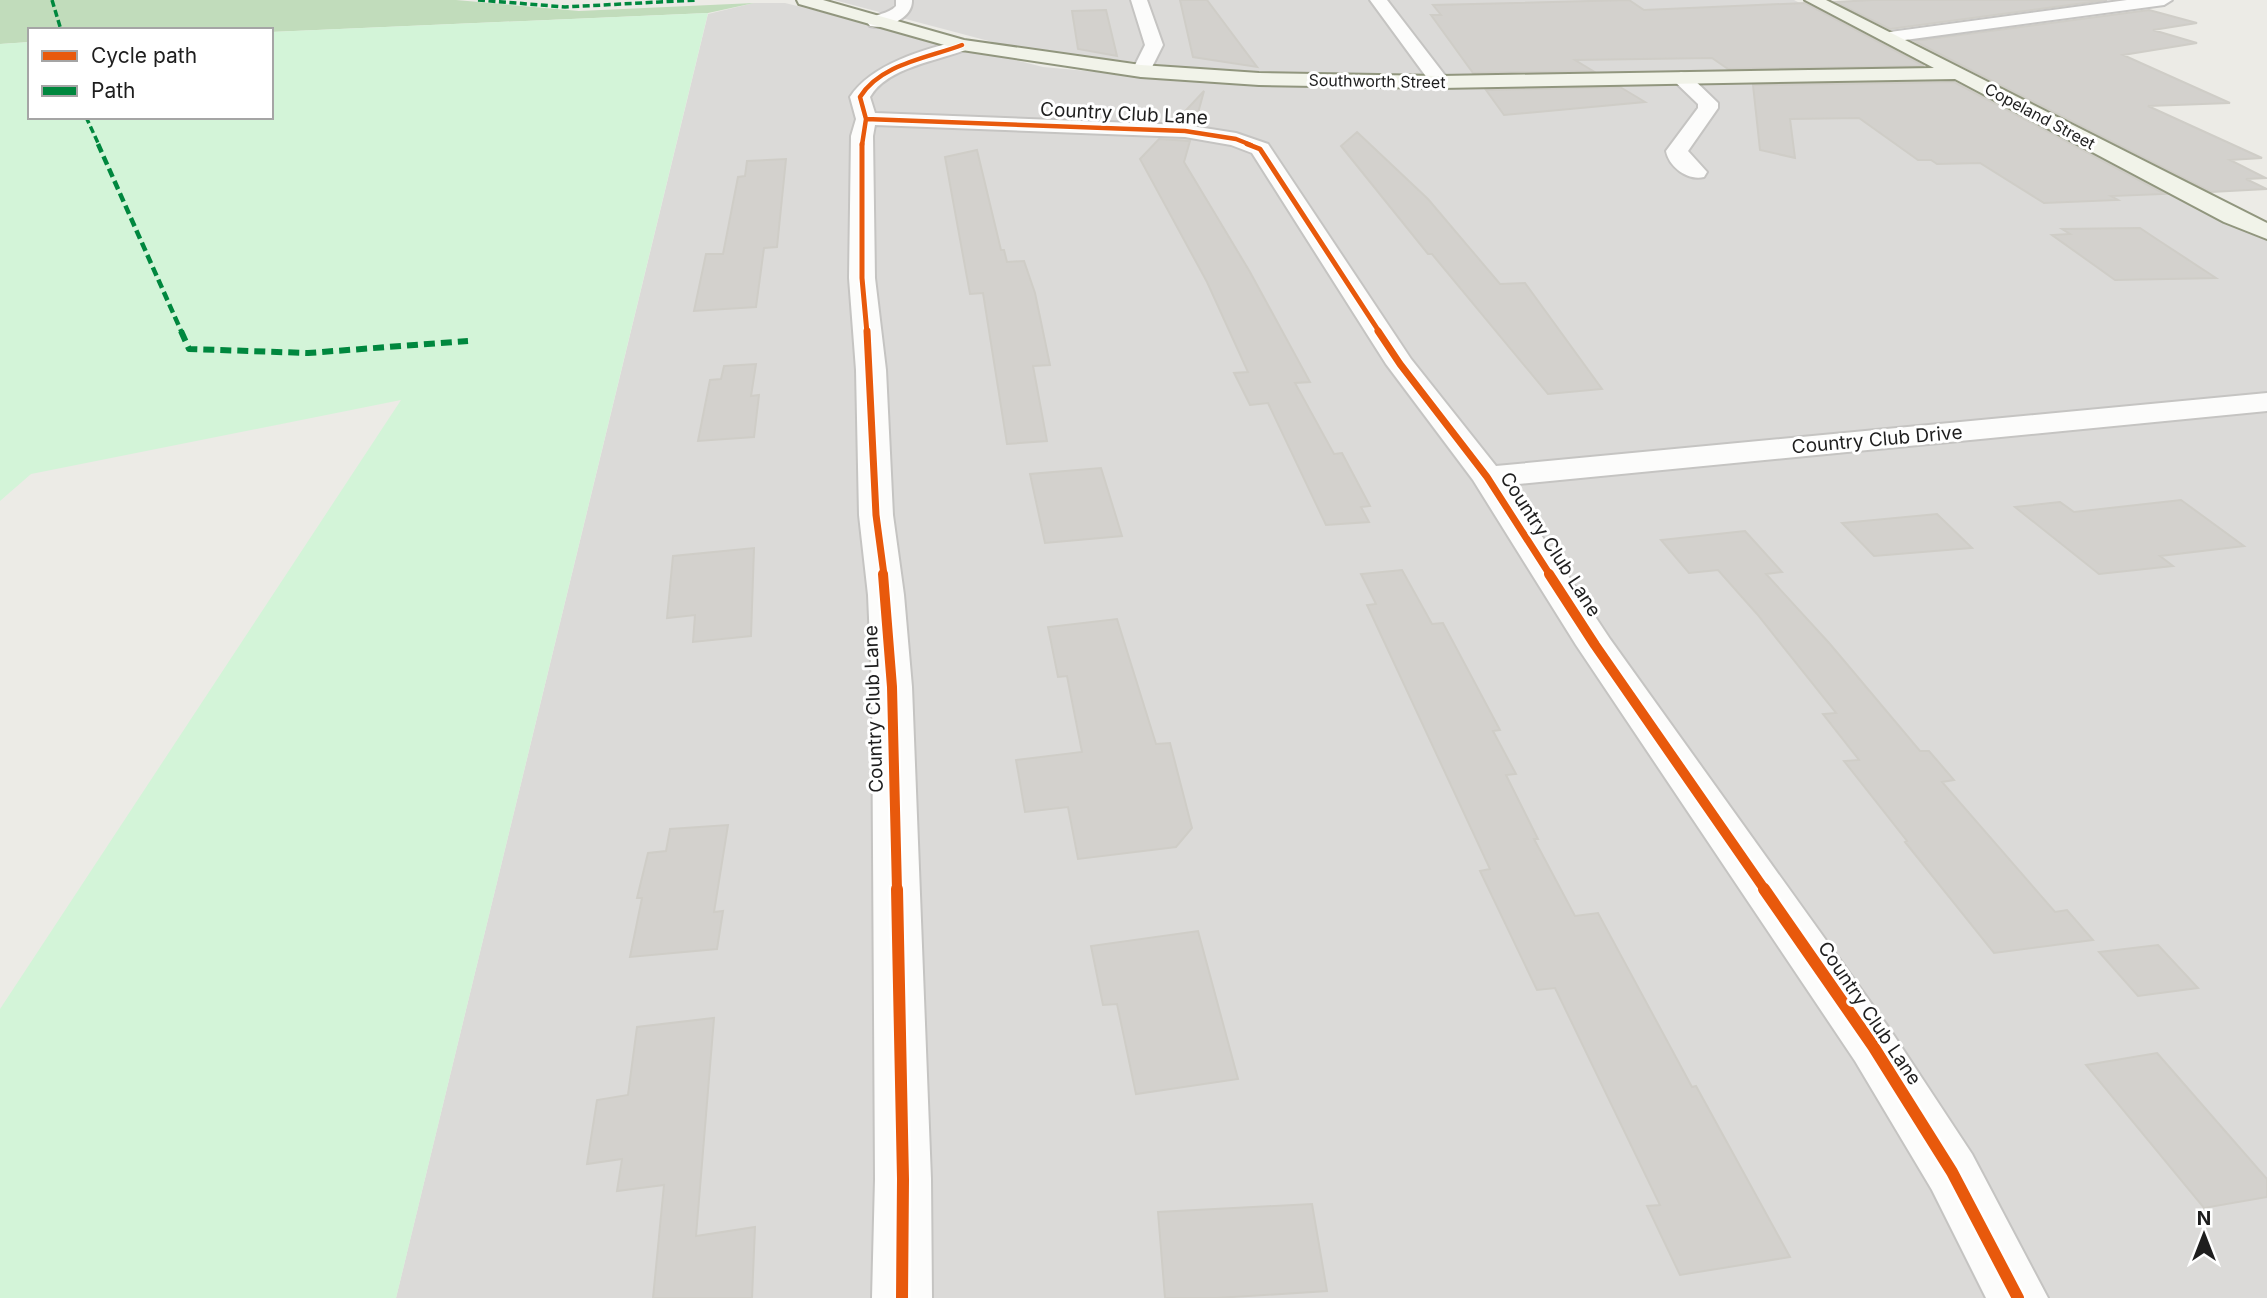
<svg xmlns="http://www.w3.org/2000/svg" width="2267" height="1298" viewBox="0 0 2267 1298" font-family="Inter,sans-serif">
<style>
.residential{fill:#dbdad8}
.forest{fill:#c1dcbb}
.park{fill:#d3f4d8}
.building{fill:#d3d1cd;stroke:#cfcdc7;stroke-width:2}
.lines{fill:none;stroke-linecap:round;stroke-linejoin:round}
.street-casing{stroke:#c5c4c2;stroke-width:4}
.secondary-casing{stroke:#91967e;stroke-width:4}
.street{fill:#fcfcfb;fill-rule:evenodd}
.secondary{fill:#f1f3e9;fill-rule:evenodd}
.quiet-far2{stroke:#00873e;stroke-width:3.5;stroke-dasharray:7 3.5;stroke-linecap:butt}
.quiet-far1{stroke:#00873e;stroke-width:4.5;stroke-dasharray:9 4.5;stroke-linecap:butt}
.quiet{stroke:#00873e;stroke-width:6;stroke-dasharray:11 6;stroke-linecap:butt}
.cycleway-far4-casing{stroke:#fff;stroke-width:6}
.cycleway-far3-casing{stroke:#fff;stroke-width:8}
.cycleway-far2-casing{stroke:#fff;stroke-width:10}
.cycleway-far1-casing{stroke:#fff;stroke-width:14}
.cycleway-casing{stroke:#fff;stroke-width:17}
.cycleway-far4{stroke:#e8590c;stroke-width:4.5}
.cycleway-far3{stroke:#e8590c;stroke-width:5}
.cycleway-far2{stroke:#e8590c;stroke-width:7}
.cycleway-far1{stroke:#e8590c;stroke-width:10}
.cycleway{stroke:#e8590c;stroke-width:12}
.labels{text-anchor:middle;stroke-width:6;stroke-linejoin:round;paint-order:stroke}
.far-street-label{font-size:16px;fill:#1e1e1e;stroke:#fff}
.street-label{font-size:19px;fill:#1e1e1e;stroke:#fff}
</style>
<rect width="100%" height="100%" fill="#ecebe6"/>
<path class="residential" d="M834,0H1794L1924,67L1410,76L1231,72L1023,50Z
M754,3H785L1043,67L1207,82L1944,79L2267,224V1298H396L708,14Z"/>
<path class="forest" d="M0,0H456L579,11L754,3L708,13L271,32V30H30V42L0,44Z"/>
<path class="park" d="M708,13L396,1298H0V1009L401,400L31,474L0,501V44L30,42V117H271V32Z"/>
<path class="building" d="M1180,0H1207L1257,67L1193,57Z
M1629,0L1644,10L1805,3L1924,66L1728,69L1712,58L1575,60L1593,71L1473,73L1431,15H1441L1433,5Z
M1872,0H2107L1890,29L1835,2Z
M1106,10L1117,56L1078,49L1072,11Z
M2149,10L2197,23L2153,30L2197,43L2123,55L2230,103L2148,106L2262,158L2230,160L2266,178L2246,179L2267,189L2211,192L1914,41Z
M1954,82L2165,194L2111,196L2118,200L2044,203L1980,163L1937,164L1931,160H1918L1859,118L1790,119L1795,158L1760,150L1753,85Z
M1620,87L1645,102L1504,115L1486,90Z
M1204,91L1195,124L1175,122Z
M1357,132L1428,199L1500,284L1525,283L1602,389L1548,394L1432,254H1428L1341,146Z
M1159,139L1190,141L1184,162L1250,272L1310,382L1295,383L1334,454L1342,453L1370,506L1361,507L1369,522L1326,525L1268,403L1250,405L1234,373L1248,372L1207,282L1140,159Z
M977,150L1001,250H1004L1007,262L1024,261L1035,293L1050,365L1033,366L1047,441L1007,444L983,293L970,294L945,157Z
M786,159L777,247L764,248L756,307L694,311L706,254H723L738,177L745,176L747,161Z
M2140,228L2158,240L2216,278L2115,280L2052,235L2070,234L2062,229Z
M756,364L751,396L759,395L754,437L698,441L710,380L721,379L724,366Z
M1101,468L1122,536L1045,543L1030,474Z
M2181,500L2244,546L2160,556L2173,566L2099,574L2015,507L2060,502L2074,512Z
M1937,514L1972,548L1874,556L1842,523Z
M1745,531L1782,572L1766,574L1830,644L1920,751H1929L1954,780L1942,782L2055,912L2067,910L2093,940L1994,953L1905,842L1907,841L1844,761L1859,760L1823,714L1836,713L1757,614L1718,570L1689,573L1661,540Z
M754,548L751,636L693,642L695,615L667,618L673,556Z
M1402,570L1432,624L1443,623L1500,730L1493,731L1516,774L1506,775L1538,839H1534L1575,916L1598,913L1692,1087L1696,1086L1790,1257L1680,1275L1647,1206L1660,1205L1555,988L1537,990L1480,871L1490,869L1367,605L1376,604L1361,574Z
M1117,619L1156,744L1170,743L1192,828L1176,847L1078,859L1068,807L1025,812L1016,760L1082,752L1067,676L1058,677L1048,627Z
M728,825L714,912L723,911L717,949L630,957L642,898H637L648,853L666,851L670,829Z
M1198,931L1238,1079L1136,1094L1117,1004L1103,1005L1091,946Z
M2158,945L2198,988L2138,996L2099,952Z
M714,1018L696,1236L755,1227L752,1298H653L664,1185L617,1191L622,1159L587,1164L597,1100L628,1095L637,1027Z
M2157,1053L2267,1179V1197L2204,1208L2086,1065Z
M1312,1204L1327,1291L1217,1298H1165L1158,1212Z"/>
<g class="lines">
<defs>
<path id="street" d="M896,0H912C913,18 886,30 870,26L867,22C874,13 888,15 896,6Z
M1131,0H1147L1163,45L1148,75L1141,77L1132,71L1145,45Z
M1370,0H1387L1447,78L1450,82L1447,86H1433Z
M2127,0H2172L2164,5L1890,42L1881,37L1890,32Z
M962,40L971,45L968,49C938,61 887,67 870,97L875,113L1185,125L1236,133L1268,144L1411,359L1496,466L2267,393V411L1508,485L1610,639L1891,1031L1972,1154L2048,1298H1986L1932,1190L1855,1061L1576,645L1473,480L1386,364L1252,153L1231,145L1185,137L875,125L873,136L875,278L886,370L893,515L904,595L912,687L931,1179L932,1298H872L875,1179L872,687L868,595L859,515L856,370L849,278L851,136L856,119L850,97C871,64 925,49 962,40Z
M1681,72L1688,74L1718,103V108L1688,151L1707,172L1704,177C1688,181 1669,167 1666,151L1698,108V104L1671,78Z"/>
<path id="secondary" d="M797,0H823L964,40L1141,65L1259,73L1440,76L1934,68L1805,0H1826L2267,223V239L2224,222L1955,79L1440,88L1259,85L1141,77L962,50L799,4Z"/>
</defs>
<use href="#street" class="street-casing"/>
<use href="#secondary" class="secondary-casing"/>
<use href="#street" class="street"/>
<use href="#secondary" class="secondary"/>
<path class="quiet-far2" d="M52,0L61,30
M478,0L565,7L697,0
M86,117L99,145"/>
<path class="quiet-far1" d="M98,144L182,333"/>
<path class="quiet" d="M181,331L189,349L308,353L468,341"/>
<defs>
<path id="cycleway-far4" d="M866,119L1185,131L1236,139L1251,145
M862,145L866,119L860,97C880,64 928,58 962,45"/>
<path id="cycleway-far3" d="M862,144V278L867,333
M1247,144L1260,149L1380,333"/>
<path id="cycleway-far2" d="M867,331L876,515L884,575
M1378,331L1400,364L1487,477L1550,575"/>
<path id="cycleway-far1" d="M883,574L892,687L897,890
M1549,574L1595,645L1765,890"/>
<path id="cycleway" d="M897,889L903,1179L902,1298
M1764,889L1873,1046L1952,1172L2018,1298"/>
</defs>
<use href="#cycleway-far4" class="cycleway-far4-casing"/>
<use href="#cycleway-far3" class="cycleway-far3-casing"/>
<use href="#cycleway-far2" class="cycleway-far2-casing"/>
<use href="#cycleway-far1" class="cycleway-far1-casing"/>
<use href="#cycleway" class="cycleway-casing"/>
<use href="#cycleway-far4" class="cycleway-far4"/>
<use href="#cycleway-far3" class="cycleway-far3"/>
<use href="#cycleway-far2" class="cycleway-far2"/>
<use href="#cycleway-far1" class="cycleway-far1"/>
<use href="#cycleway" class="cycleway"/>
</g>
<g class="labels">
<g class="far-street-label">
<text transform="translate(1377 81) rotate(1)" y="6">Southworth Street</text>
<text transform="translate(2040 116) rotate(28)" y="6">Copeland Street</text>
</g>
<g class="street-label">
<text transform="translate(1124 113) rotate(3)" y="7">Country Club Lane</text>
<text transform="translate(1877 439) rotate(-5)" y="7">Country Club Drive</text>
<text transform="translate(1551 544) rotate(57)" y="7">Country Club Lane</text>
<text transform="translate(873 709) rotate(-92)" y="7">Country Club Lane</text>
<text transform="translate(1870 1013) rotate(56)" y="7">Country Club Lane</text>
</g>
</g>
<rect x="28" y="28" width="245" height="91" fill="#ffffff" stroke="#a5a5a5" stroke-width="2"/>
<rect x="42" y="51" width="35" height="10" fill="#e8590c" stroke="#a5a5a5" stroke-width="2"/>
<text x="91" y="63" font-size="21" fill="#1e1e1e">Cycle path</text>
<rect x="42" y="86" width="35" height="10" fill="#00873e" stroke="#a5a5a5" stroke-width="2"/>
<text x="91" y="98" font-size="21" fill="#1e1e1e">Path</text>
<g transform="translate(2204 1235)" stroke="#ffffff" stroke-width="5" paint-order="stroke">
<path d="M0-5L12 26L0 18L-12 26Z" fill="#1e1e1e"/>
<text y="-10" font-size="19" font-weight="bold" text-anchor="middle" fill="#1e1e1e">N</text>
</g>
</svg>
